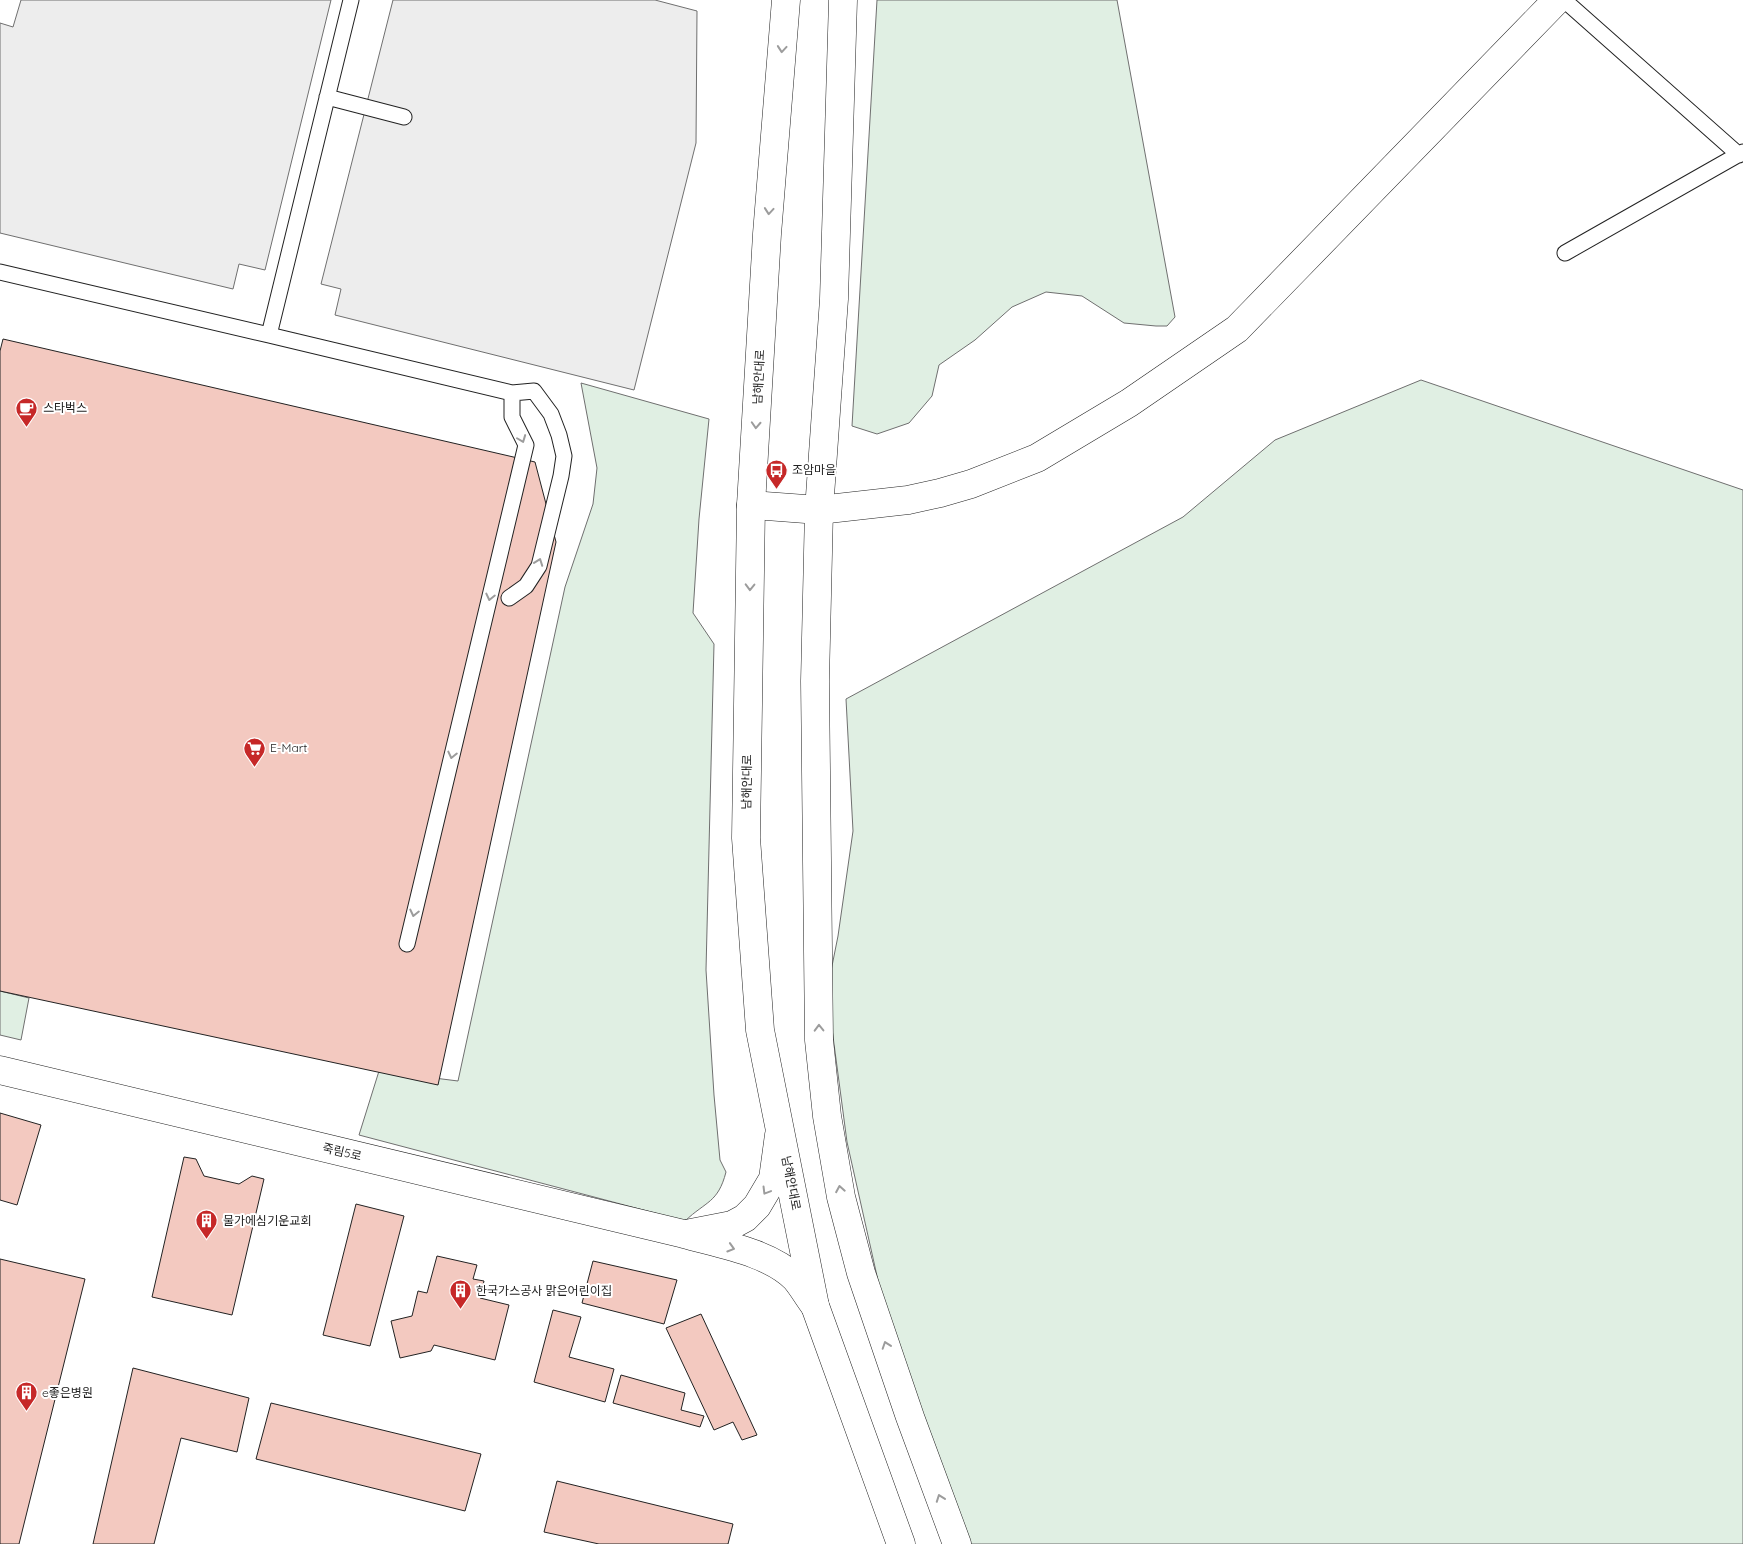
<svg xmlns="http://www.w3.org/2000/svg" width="1743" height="1544" viewBox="0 0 1743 1544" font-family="Quicksand,'Noto Sans KR',sans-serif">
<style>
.green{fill:#e0efe3;stroke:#6f6f6f}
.parking{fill:#ededed;stroke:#6f6f6f}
.building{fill:#f3c9c0;stroke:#222}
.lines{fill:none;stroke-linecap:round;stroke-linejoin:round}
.lane-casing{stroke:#222;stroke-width:17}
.street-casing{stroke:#222;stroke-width:29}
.primary-casing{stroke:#222;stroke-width:29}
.lane{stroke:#fff;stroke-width:15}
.street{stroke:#fff;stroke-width:28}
.primary{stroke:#fff;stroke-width:28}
.oneway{stroke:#9c9c9c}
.labels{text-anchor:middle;stroke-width:4;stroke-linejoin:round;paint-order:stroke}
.street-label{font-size:12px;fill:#222;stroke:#fff}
.poi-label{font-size:12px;fill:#222;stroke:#fff;text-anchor:start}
</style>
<rect width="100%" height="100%" fill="#fff"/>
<path class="green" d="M877,0H1117L1175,317L1167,326H1156L1124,323L1082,296L1046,292L1012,307L975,340L939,365L932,396L909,423L877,434L852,426Z
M1421,380L1743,490V1544H968L888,1325L847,1142L827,991L838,936L853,831L846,699L1183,517L1275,440Z
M581,383L709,419L699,519L693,613L714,644L706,970L714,1095L720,1160L726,1172C718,1203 706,1201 685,1221L359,1135L379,1071L458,1081L565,587L593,504L597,468Z
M0,991L29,998L21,1040L0,1035Z"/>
<path class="parking" d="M21,0H331L265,270L239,264L233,289L0,233V23L13,27Z
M393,0H655L697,11L696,143L634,390L335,315L341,289L321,284Z"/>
<path class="building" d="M3,339L535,462L556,542L438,1085L0,991V351Z
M0,1113L41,1125L17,1205L0,1200Z
M184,1157L196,1159L204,1176L239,1184L252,1176L264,1179L232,1315L152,1297Z
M356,1204L404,1216L370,1346L323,1335Z
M437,1256L477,1265L473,1279L484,1281L480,1298L509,1305L495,1360L434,1345L431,1351L400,1358L391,1321L412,1316L418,1291L427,1293Z
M0,1259L85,1279L19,1544H0Z
M593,1261L677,1280L664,1324L582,1303Z
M553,1310L581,1317L569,1357L614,1369L605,1402L534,1382Z
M701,1314L757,1435L742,1440L733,1422L714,1430L666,1328Z
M133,1368L249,1398L237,1452L181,1438L154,1544H93Z
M621,1375L685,1393L681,1410L704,1416L700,1427L613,1403Z
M271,1403L481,1454L465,1511L256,1459Z
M557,1481L733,1524L728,1544H599L544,1532Z"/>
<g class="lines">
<defs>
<path id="lane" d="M1564,0L1739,155
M327,97L404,117
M1565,253L1743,152
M0,272L269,335L351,0
M269,335L512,393L534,391L551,414L559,435L564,456L561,476L539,566L526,586L509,598
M407,944L526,445L512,417V393"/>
<path id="street" d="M751,505L819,510L908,500L940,493L971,484L1037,458L1129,403L1237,329L1557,0
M0,1070L684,1234C719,1244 769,1252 795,1278C802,1286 808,1297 815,1306
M691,1233L732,1225L745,1218L757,1206L773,1179L779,1135"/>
<path id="primary" d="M786,0L767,234L751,505L746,838L760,1030L815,1306L901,1544
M843,0L834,299L819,510L815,681L819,1040L827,1116L841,1197L861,1273L910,1417L957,1544"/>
</defs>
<use href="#lane" class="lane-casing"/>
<use href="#street" class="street-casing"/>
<use href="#primary" class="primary-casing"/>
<use href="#lane" class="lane"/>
<use href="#street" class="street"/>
<use href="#primary" class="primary"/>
</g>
<defs><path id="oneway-chevron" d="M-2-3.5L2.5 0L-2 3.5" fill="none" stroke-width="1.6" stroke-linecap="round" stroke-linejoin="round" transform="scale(1.25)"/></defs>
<g class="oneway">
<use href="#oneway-chevron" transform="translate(782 49) rotate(95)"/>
<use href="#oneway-chevron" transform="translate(769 211) rotate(95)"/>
<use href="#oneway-chevron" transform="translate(756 425) rotate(93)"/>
<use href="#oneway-chevron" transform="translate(522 439) rotate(69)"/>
<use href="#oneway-chevron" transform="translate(539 562) rotate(-70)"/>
<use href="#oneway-chevron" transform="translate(750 587) rotate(91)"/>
<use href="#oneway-chevron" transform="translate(490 597) rotate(103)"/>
<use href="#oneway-chevron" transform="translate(452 755) rotate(103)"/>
<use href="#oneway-chevron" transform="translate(414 913) rotate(103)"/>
<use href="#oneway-chevron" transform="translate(819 1028) rotate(-91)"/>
<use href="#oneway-chevron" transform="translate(840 1189) rotate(-100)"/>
<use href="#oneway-chevron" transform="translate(766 1191) rotate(121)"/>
<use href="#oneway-chevron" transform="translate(731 1248) rotate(17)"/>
<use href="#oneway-chevron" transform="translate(886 1345) rotate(-109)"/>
<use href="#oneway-chevron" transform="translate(940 1498) rotate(-110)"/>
</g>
<defs>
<symbol id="cafe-pin" viewBox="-11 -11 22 30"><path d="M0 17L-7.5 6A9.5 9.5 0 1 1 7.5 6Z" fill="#c62828" stroke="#fff"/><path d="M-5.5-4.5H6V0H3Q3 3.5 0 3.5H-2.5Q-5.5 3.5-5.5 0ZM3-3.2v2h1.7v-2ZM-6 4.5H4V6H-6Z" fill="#fff"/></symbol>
<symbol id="bus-pin" viewBox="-11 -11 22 30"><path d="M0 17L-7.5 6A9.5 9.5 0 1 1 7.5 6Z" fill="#c62828" stroke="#fff"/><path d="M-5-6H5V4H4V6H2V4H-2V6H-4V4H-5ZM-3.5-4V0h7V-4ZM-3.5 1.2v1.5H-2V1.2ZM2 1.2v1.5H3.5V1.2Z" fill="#fff"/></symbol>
<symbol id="supermarket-pin" viewBox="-11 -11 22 30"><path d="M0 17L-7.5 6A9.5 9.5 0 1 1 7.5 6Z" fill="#c62828" stroke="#fff"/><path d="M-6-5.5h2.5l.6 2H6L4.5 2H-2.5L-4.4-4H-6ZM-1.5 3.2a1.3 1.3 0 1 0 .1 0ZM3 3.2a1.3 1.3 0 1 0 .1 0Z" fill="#fff"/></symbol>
<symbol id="building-pin" viewBox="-11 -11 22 30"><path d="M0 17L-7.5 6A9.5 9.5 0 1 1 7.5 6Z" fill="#c62828" stroke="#fff"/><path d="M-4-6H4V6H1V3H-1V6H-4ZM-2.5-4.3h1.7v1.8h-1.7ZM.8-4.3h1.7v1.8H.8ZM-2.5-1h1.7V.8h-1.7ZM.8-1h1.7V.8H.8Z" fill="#fff"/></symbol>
</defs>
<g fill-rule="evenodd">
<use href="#cafe-pin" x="14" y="396" width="25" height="34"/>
<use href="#bus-pin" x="764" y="458" width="25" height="34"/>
<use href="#supermarket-pin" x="242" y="736" width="25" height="34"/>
<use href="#building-pin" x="194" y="1208" width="25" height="34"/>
<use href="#building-pin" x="448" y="1278" width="25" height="34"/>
<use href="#building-pin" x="14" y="1380" width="25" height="34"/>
</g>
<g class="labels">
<g class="street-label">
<text transform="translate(759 377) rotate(-87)" y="4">남해안대로</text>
<text transform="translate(747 782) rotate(-89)" y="4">남해안대로</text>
<text transform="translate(342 1152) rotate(13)" y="4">죽림5로</text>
<text transform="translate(791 1183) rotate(79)" y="4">남해안대로</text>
</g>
<g class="poi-label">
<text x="43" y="412">스타벅스</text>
<text x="792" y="474">조암마을</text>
<text x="270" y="752">E-Mart</text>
<text x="223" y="1225">물가에심기운교회</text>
<text x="476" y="1295">한국가스공사 맑은어린이집</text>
<text x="42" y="1397">e좋은병원</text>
</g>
</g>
</svg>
